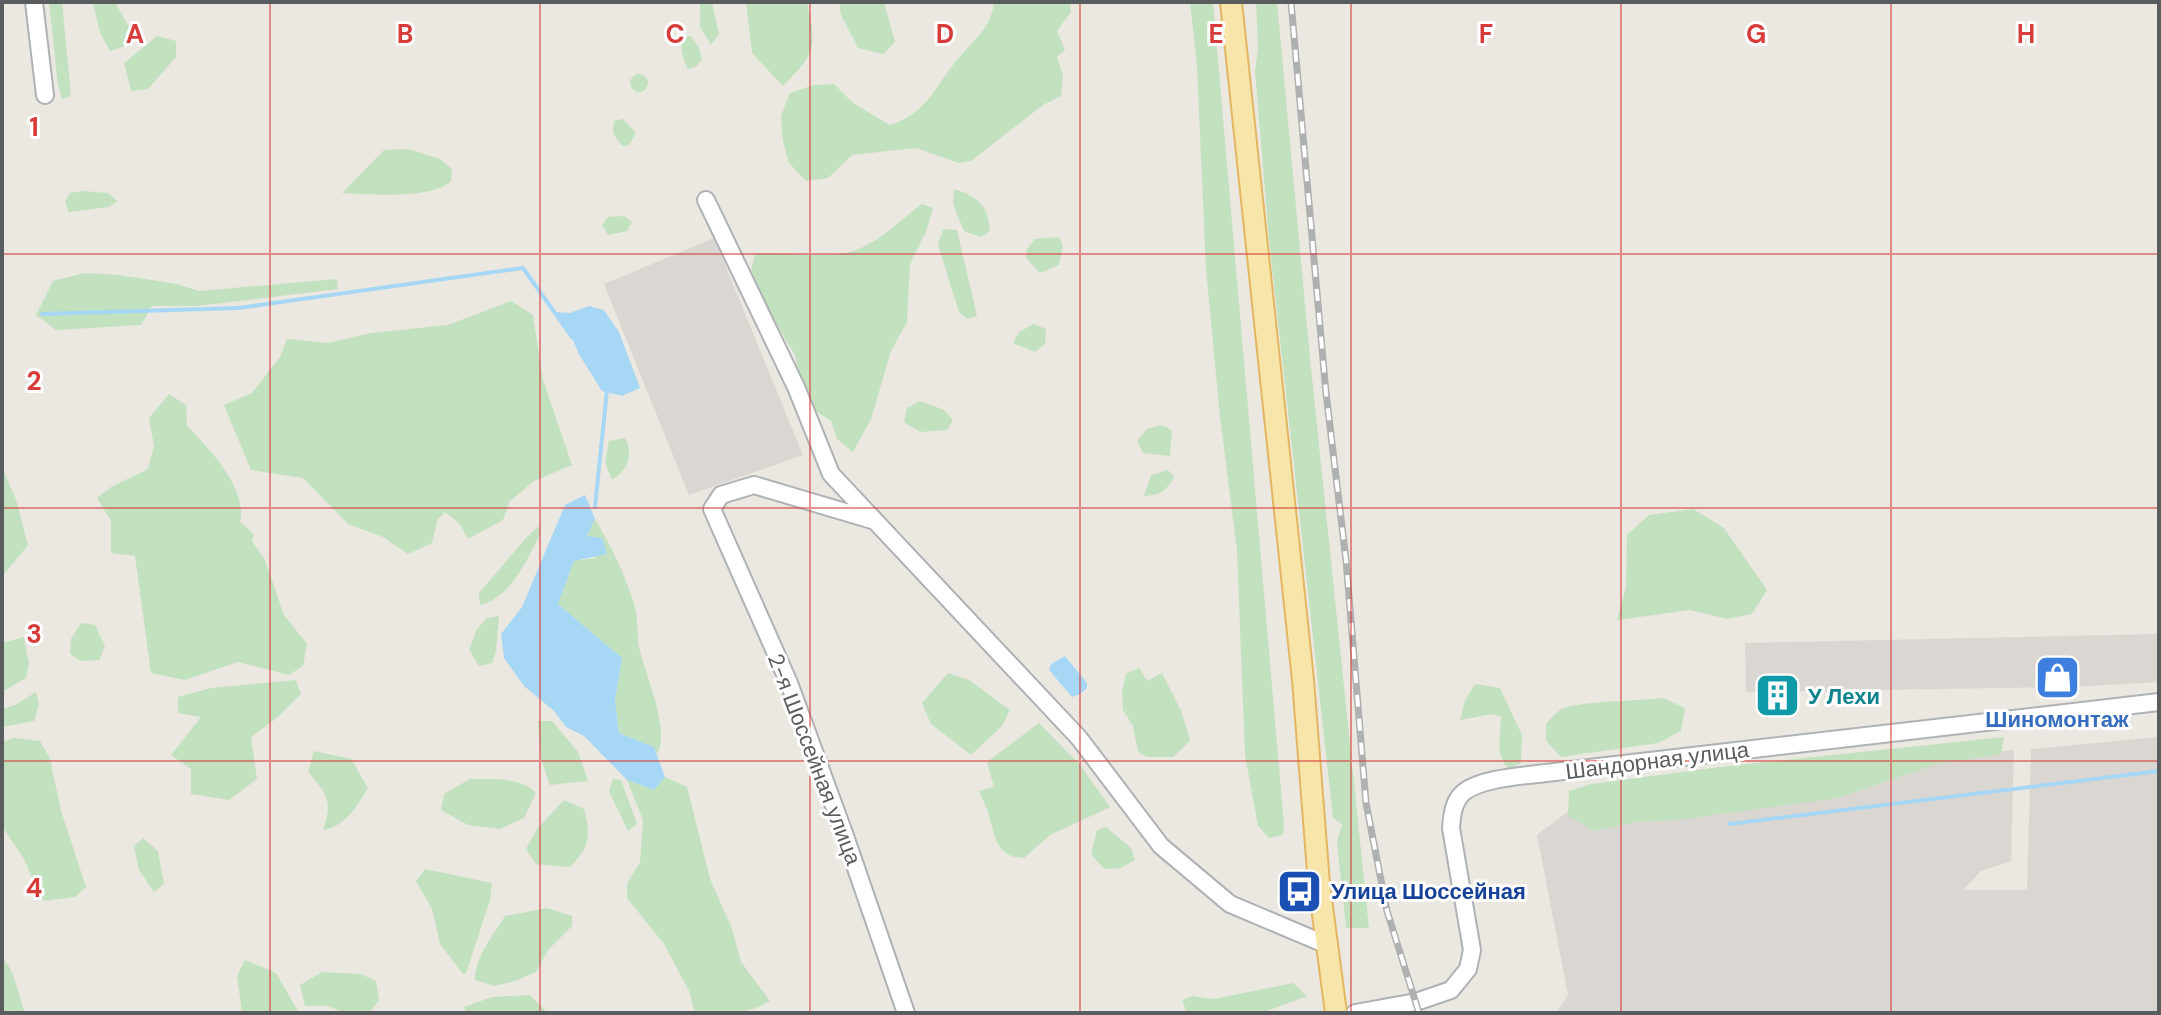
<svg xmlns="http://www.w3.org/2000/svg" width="2161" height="1015" viewBox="0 0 2161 1015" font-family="'DM Sans',sans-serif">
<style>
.industrial{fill:#dad7d3}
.green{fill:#c2e1bf}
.water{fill:#a6d8f6}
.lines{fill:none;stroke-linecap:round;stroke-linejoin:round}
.stream{stroke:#a6d8f6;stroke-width:4}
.minor-casing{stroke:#afb2b5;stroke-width:20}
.major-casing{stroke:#e3b662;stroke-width:24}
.minor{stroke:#fff;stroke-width:16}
.major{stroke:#f7e5aa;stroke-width:20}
.rail-casing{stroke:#afb0b0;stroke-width:7}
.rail{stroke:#fff;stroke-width:4;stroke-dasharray:12;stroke-linecap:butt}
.grid{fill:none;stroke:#d73c3a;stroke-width:2;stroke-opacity:0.55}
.labels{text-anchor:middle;stroke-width:6;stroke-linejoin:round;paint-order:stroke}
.culture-label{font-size:22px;font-weight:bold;fill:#0d838f;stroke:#fff;text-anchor:start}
.shop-label{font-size:22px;font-weight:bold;fill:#366cbe;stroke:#fff}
.street-label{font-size:22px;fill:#5a5d60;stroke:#fff}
.transit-label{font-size:22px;font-weight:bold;fill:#164399;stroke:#fff;text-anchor:start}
.grid-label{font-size:26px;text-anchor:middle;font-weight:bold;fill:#d73c3a;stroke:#fff;stroke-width:6;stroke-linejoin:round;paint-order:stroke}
</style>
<rect width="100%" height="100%" fill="#ebe8e1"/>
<path class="industrial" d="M714,238L803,455L689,495L604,284Z
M2159,634V682L2070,687L1746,692L1745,643Z
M2159,737V1013H1556L1568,995L1537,835L1579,803L2014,750L2011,861L1981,871L1963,890H2027L2031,749Z"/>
<path class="green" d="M49,2H62L71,96L62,99L58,85Z
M93,2H115L129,27L130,38L123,47L110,51L100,33Z
M700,2H712L719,34L711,45L700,27Z
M746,2H807C817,48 816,53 783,86L752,53Z
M839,2H884L895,42L883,54L858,48L841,15Z
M994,2H1070L1071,12L1057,31L1065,50L1057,57L1063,75L1061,96L1043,105L971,161L959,163L916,148L852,155L828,178L806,181L789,163L783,141L781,116L790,93L814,85L834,84L853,103L890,125C926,113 932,92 953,65C969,43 991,31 994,2Z
M1190,2H1213L1284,825L1283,835L1269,838L1258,826L1245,755L1237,550L1220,417L1206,269L1197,67Z
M1256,2H1277L1310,358L1369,928H1346L1337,842L1342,824L1333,818L1269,240L1255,71L1258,48Z
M157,36L176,41V57L148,89L131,91L124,63Z
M680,36H691L699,48L702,59L697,66L688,69L683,58Z
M630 83a9 9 0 1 1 18 0a9 9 0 1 1-18 0Z
M623,119L636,133L629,145L622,146L613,133L614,121Z
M408,149L440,159L452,169L451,181C431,200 370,194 342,193L384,150Z
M954,189C978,197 988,205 990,231L981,237L964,231L953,204Z
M82,191L108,193L117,201L109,207L69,212L65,202L70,193Z
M922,204L933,208L926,232L910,264L907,322L891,351L871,419L853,452L837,439L831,421L813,409L802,386L795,355L773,318L751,271L755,254C789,250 829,262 861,248C884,238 902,218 922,204Z
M624,216L632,222L627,231L608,235L602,225L608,217Z
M943,229L957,230L977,316L967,319L959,312L938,245Z
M1059,237L1063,246L1059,265L1040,273L1026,258L1027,249L1035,239Z
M84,273L119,275L177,284L199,291L337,279L338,289L197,306H152L141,325L56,330L36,315L53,281Z
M511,301L533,315L543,380L572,465L534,481L510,501L503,520L468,539L459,523L445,512L438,519L432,543L408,554L383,537L348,524L303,478L251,470L224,405L252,393L280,357L287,339L328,343L371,333L448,325Z
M1034,324L1046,329L1045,344L1035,352L1013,343L1019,332Z
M169,394L186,405L187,426C209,448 248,489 240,522L254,534L252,541L265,560L284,615L307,644L303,666L289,675L238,662L185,680L151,673L135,556L111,553V521L97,498L111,487L148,469L154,446L149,418Z
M920,401L944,410L953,420L947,430L920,432L904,422L907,408Z
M1162,425L1172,430L1170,456L1143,453L1137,441L1147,429Z
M625,438C634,456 628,469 612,480L605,462L609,441Z
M2,467L16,500L28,545L2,577Z
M1168,470L1174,477C1166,491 1161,495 1144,496L1151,475Z
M1693,509L1724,528L1767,590L1752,614L1727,619L1690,610L1617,620L1626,587L1627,535L1649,515Z
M595,519C611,546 625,574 634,604C638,617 637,633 639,647C645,675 671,729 657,754L654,747L619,733L615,700L622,658L558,604L574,561L595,558L587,536Z
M539,526L541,533C527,559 512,597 480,605L479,593L526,538Z
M499,616L496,651L492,663L479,666L469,650L477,629L487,618Z
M81,623L95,625L105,646L99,660L81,661L70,654L71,639Z
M24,637L29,664L26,678L2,692V643Z
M1139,668L1147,681L1162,673L1182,713L1190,741L1173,757H1147L1138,752L1133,726L1123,710L1122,692L1126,674Z
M948,673L969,680L1010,710L1002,726L971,755L931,724L922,703Z
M296,680L301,694L278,717L251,737L257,779L229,800L191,794V769L171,755L201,717L178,713V697L211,688Z
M1475,684L1500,688L1522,735L1521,763L1509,769C1494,755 1501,736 1501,717L1492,714L1460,720L1465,701Z
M36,692L39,704L34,721L2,727V709L15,705Z
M1663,698L1685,708L1681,731L1658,743L1561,757L1546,741V724C1550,719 1555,714 1560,710C1573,701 1642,701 1663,698Z
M538,721H552L578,752L588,781L550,785L541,759Z
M1039,723L1080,765L1110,807L1050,835L1024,858C996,857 996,838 989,816C987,807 982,799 979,791L994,787L987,762Z
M2004,737L2001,754L1934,765L1838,798L1676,820L1637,822L1594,831L1568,816L1569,791L1591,784L1728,766Z
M14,738L40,741L50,759L61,811L86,887L75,897L45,901L40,897L24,859L2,826V742Z
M314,751L351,759L368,788C357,806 345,827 323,830C333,801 327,794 308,772Z
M665,777L687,787L710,879L732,929L741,962L770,1001C748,1015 722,1013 695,1013L689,991L664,944L627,898V884L640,862L643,820L627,780L654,790Z
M470,779C492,779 521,777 536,793L524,818L500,829L468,825L441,810L444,794Z
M613,779L621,780L637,824L628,831L609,791Z
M564,800L584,809C591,835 590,847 570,867L536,864L526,849L537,829Z
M1106,827L1131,848L1135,860L1121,868L1104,869L1091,854L1097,830Z
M143,838L158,851L164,884L154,892L139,870L134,846Z
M425,869L492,883L490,900L466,973L463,974L440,944L432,909L416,881Z
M547,908L572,916V926L548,950L536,972L515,981L494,986L475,980C475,956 493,936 505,916Z
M3,959C18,975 16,994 26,1013H8L2,1009Z
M245,960L276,973L299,1013H242L237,976Z
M322,972L361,974L376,981L379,1000L369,1013H344L329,1006H305L300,985Z
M1293,983L1307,996L1261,1013H1187L1182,1000L1192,996L1214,999Z
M530,995L548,1013H466L464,1007L492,997Z"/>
<path class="water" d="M589,306L604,310L619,332L640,388L622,396L602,391L580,356L566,325L558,321L555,312L570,313Z
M585,495L595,519L587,536L602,538L607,554L574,561L558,604L622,658L615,700L619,733L654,747L665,777L654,790L627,780L584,736L566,727L554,711L524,686L504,658L501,634L522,607L565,505Z
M1065,656L1087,683V688L1080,694L1072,697L1049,670L1051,664Z"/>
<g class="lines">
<path class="stream" d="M42,314L238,308L523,268L572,337
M595,507L607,390
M1729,824L2159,771"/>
<defs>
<path id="minor" d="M34,2L45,95
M706,200L796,387L831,474L1079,738L1161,846L1230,904L1327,945
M872,520L754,485L721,495L712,509L789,683L845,836L906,1013
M1355,1013L1416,1002L1451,990L1468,969L1472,950L1451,828C1452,816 1453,801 1464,792C1482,778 1523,776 1546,773L2159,702"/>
<path id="major" d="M1231,2L1303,680L1319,884L1336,1013"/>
</defs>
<use href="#minor" class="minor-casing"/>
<use href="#major" class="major-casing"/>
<use href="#minor" class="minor"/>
<use href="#major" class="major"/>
<defs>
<path id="rail" d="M1291,2L1326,393L1346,560L1366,803L1387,911L1419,1013"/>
</defs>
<use href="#rail" class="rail-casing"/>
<use href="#rail" class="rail"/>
</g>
<path class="grid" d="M270,2V1013M540,2V1013M810,2V1013M1080,2V1013M1351,2V1013M1621,2V1013M1891,2V1013M2,254H2159M2,508H2159M2,761H2159"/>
<defs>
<symbol id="shop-square" viewBox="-11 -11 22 22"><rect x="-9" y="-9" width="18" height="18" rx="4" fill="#3f7fe0" stroke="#fff"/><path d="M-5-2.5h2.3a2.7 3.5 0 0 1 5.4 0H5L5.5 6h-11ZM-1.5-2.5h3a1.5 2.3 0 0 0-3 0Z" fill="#fff"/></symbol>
<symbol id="building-square" viewBox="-11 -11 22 22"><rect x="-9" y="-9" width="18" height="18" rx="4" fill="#0f9aa8" stroke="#fff"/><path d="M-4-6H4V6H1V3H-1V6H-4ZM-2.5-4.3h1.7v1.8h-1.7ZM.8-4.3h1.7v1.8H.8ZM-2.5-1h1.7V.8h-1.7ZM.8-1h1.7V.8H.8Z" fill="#fff"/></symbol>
<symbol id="bus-square" viewBox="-11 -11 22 22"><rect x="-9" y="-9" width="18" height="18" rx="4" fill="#1a4fb4" stroke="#fff"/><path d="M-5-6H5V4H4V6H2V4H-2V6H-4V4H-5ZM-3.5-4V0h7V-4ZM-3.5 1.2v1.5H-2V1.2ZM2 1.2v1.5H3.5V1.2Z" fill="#fff"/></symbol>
</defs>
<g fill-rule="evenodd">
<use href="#shop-square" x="2032" y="652" width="51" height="51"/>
<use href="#building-square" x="1752" y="670" width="51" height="51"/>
<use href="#bus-square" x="1274" y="866" width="51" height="51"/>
</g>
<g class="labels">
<g class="culture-label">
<text x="1808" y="704">У Лехи</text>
</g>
<g class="shop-label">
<text x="2057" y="727">Шиномонтаж</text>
</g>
<g class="street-label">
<text transform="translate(815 759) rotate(69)" y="8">2-я Шоссейная улица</text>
<text transform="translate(1657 760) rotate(-7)" y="8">Шандорная улица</text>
</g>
<g class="transit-label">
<text x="1331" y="899">Улица Шоссейная</text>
</g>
</g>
<g class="grid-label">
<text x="135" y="43">A</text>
<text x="405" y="43">B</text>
<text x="675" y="43">C</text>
<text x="945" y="43">D</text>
<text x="1216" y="43">E</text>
<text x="1486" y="43">F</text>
<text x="1756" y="43">G</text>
<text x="2026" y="43">H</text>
<text x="34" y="136">1</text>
<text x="34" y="390">2</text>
<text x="34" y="643">3</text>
<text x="34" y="897">4</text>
</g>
<rect width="2161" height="1015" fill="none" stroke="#5a5d60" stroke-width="8"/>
</svg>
